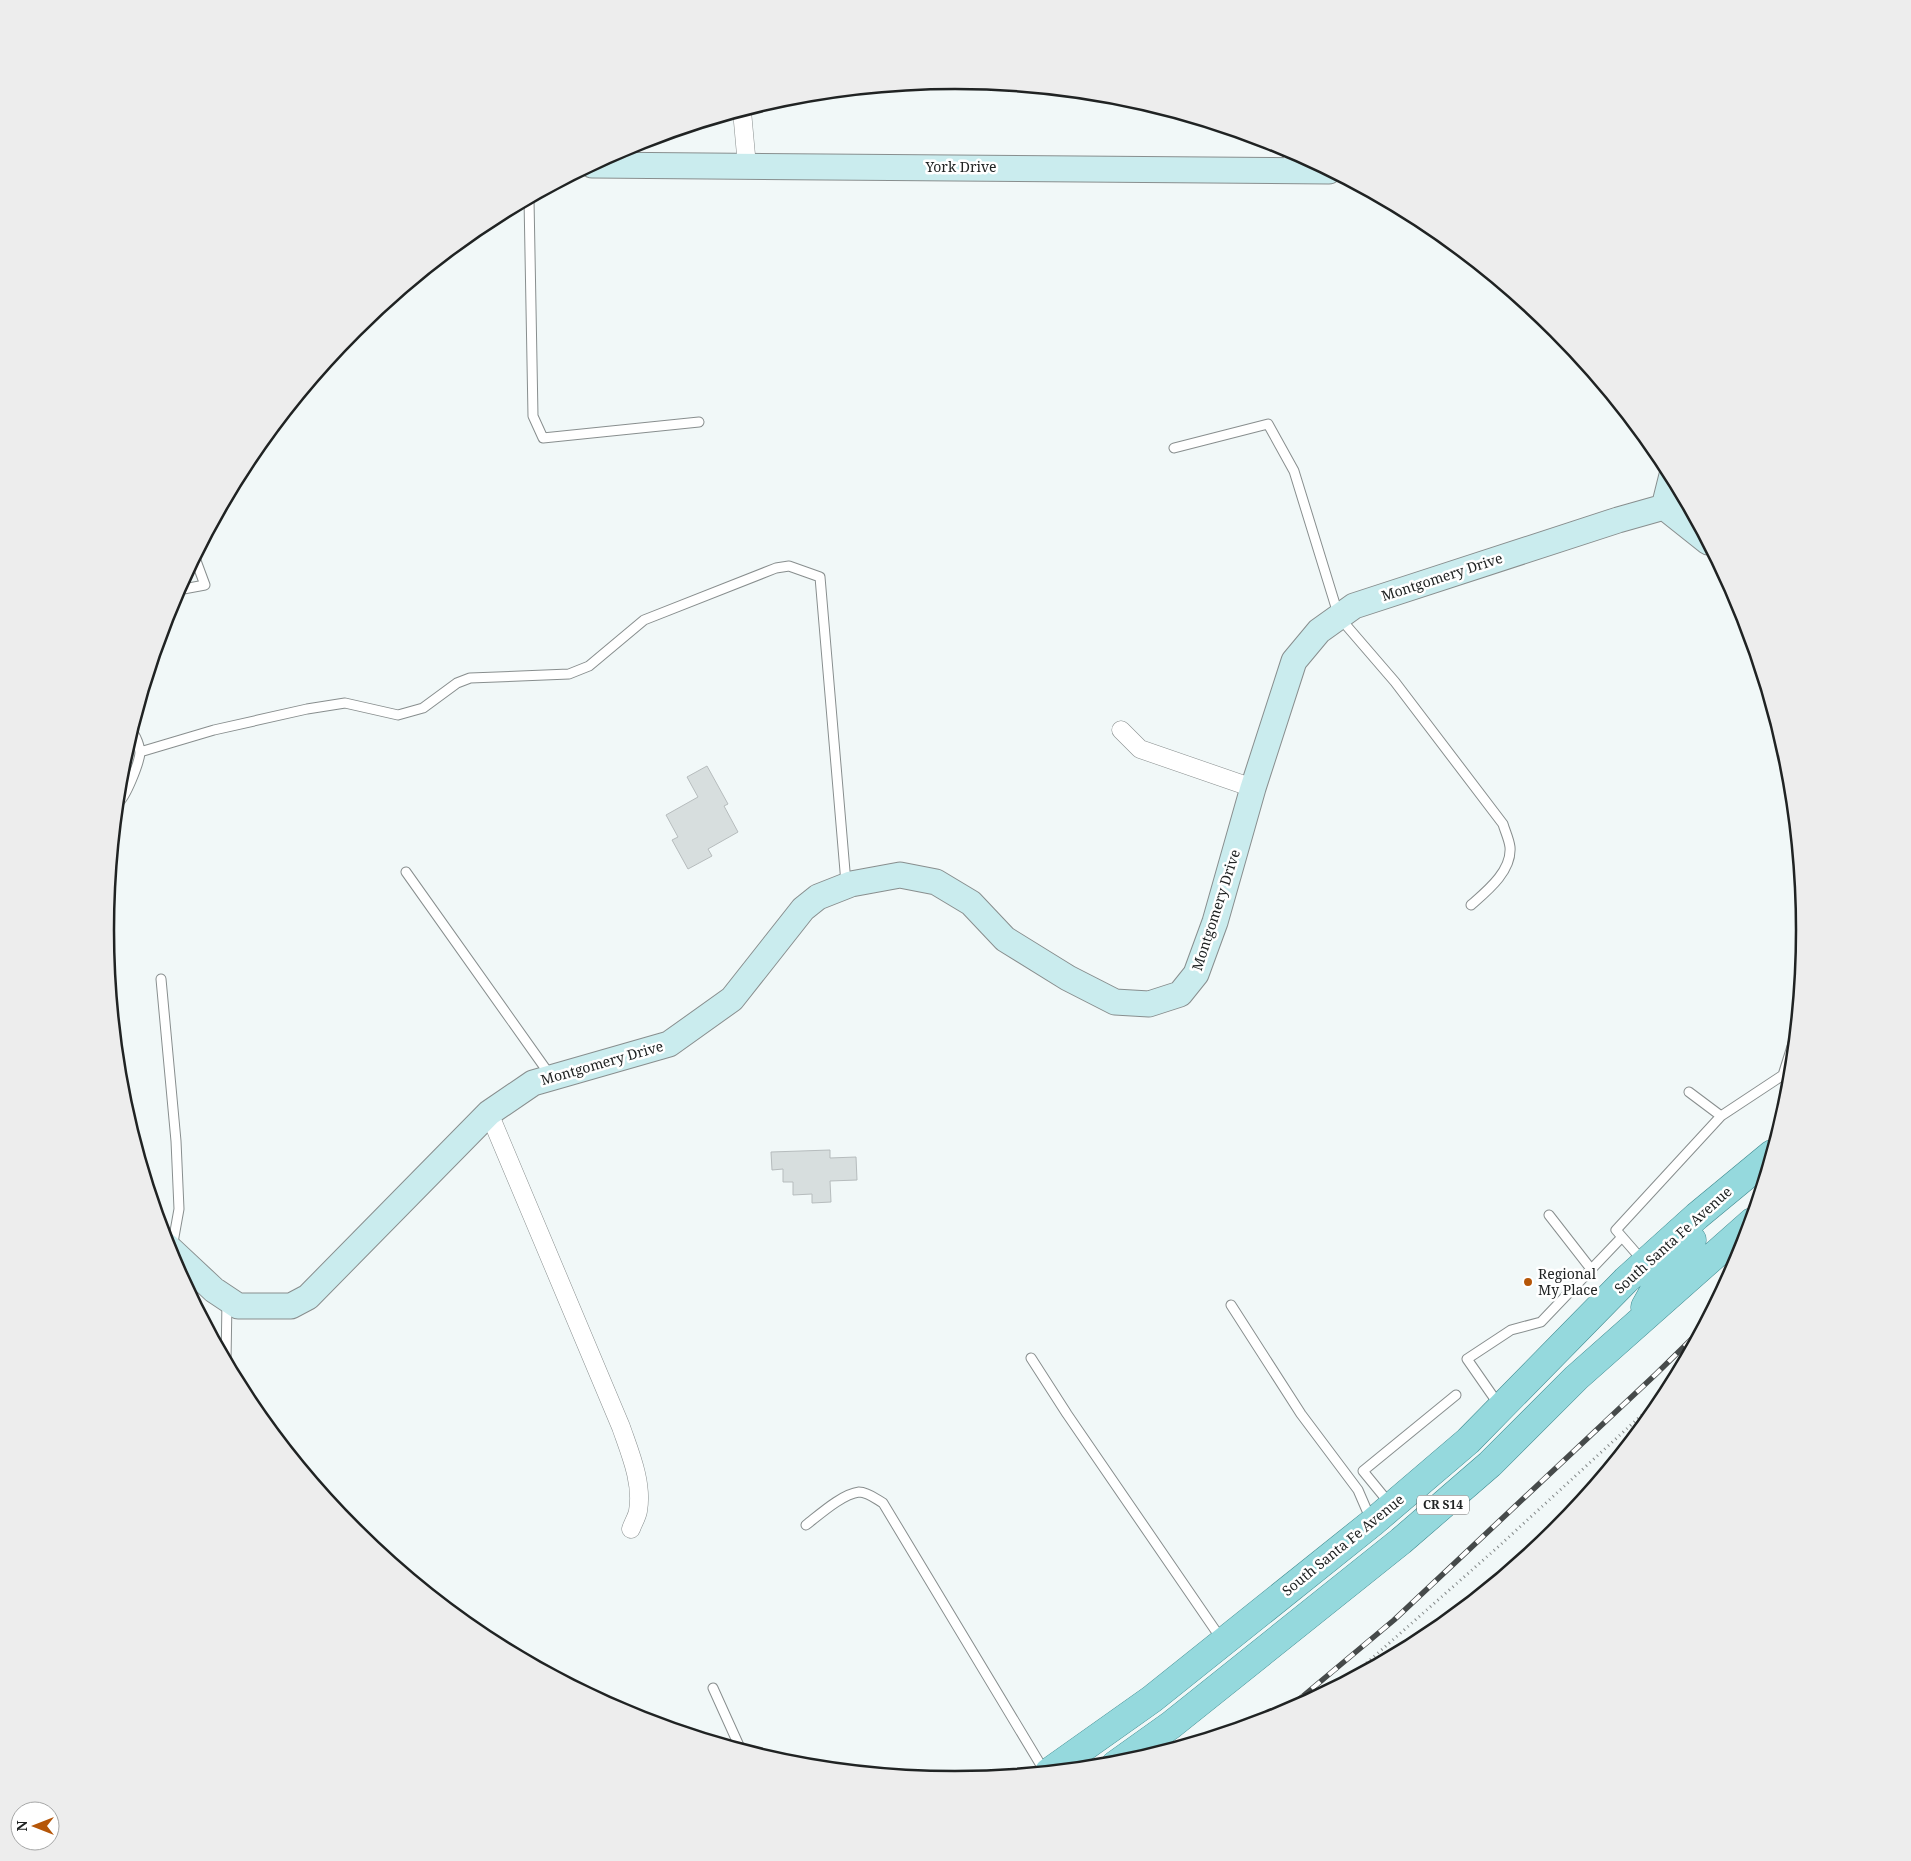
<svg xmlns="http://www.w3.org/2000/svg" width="1911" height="1861" viewBox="0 0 1911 1861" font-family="'Noto Serif',serif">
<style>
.building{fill:#d7dede;stroke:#b6bcbd}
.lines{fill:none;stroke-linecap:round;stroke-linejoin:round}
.lane-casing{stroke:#888e8e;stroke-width:11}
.street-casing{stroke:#888e8e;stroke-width:19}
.secondary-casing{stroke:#888e8e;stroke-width:27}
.primary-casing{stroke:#3e898e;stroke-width:29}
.path{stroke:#848989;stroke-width:3;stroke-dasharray:1 4;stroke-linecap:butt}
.lane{stroke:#fff;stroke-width:9}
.street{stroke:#fff;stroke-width:18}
.secondary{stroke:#caecee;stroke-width:25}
.primary{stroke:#95d9dd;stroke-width:28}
.rail-casing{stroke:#464a4a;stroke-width:5.5}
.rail{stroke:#fff;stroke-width:4;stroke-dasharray:11;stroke-linecap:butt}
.poi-dot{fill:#b55608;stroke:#fff;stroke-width:2}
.labels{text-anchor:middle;stroke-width:5;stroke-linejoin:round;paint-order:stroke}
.shield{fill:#fff;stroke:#636565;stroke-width:1}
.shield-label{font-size:12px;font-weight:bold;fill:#202323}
.street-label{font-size:14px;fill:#202323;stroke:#fff}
.poi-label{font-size:14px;fill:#202323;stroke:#fff;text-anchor:start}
.rim{fill:none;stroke:#202323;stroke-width:2.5}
</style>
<rect width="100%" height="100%" fill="#f1f8f8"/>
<path class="building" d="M707,766L728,804L724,806L738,832L708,849L712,856L688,869L672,840L678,837L666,815L698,797L687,777Z
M830,1150V1158L856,1157L857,1180L830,1181L831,1202L812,1203V1194L793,1195V1182H783V1169L772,1170L771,1152Z"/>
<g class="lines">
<defs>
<path id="lane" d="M1286,147L1291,169
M529,199L533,416L543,438L699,422
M1174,448L1268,424L1294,471L1339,617L1395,682L1503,824C1505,831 1509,839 1510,847C1512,871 1487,891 1471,905
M178,590L205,585L195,558
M140,752L214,730L307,709L345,703L398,715L423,708L457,683L470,678L569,674L589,666L644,620L776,568L789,566L820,577L846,883
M118,803C126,797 139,763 140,753C140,747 136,735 131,731
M406,872L550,1075
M161,979L176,1141L179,1209L172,1248
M1721,1116L1783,1075L1795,1037
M1549,1215L1591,1269
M1643,1261L1616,1230L1721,1116L1689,1092
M1231,1305L1301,1414L1358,1490L1371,1520
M1031,1358L1067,1414L1222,1640
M226,1361L227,1301
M1499,1405L1467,1359L1511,1330L1541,1322L1622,1237
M1390,1504L1363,1471L1456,1395
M806,1525C819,1515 842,1494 859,1492C868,1492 876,1499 883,1503L1045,1772
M713,1688L741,1750"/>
<path id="street" d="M742,111L747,166
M1121,730L1140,749L1253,788
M489,1113L621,1427C630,1453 643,1483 638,1511C637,1517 633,1523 631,1529"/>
<path id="secondary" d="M592,165L1329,171
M1664,507L1708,542
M1664,507L1672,475
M167,1246L214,1290L238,1306H291L308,1297L489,1113L533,1083L669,1044L732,999L803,909L818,897L851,884L900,875L936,882L971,903L1005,939L1068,978L1115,1002L1149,1004L1180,994L1196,974L1215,922L1253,788L1294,661L1319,631L1354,606L1618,520L1664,507"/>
<path id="primary" d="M1645,1307C1658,1283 1671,1259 1692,1240
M1115,1765L1171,1725L1401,1541L1490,1464L1576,1378L1752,1222
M1049,1772L1152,1699L1372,1523L1468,1441L1626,1280L1697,1216L1772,1154"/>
</defs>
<use href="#lane" class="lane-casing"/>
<use href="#street" class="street-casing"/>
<use href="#secondary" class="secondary-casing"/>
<use href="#primary" class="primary-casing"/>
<path class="path" d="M1545,1541L1560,1528
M1344,1683L1498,1547L1669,1390"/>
<use href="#lane" class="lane"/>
<use href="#street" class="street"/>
<use href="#secondary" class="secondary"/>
<use href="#primary" class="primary"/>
<defs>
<path id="rail" d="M1278,1717L1394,1620L1656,1374L1704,1327"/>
</defs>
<use href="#rail" class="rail-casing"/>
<use href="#rail" class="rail"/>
</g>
<circle class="poi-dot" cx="1528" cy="1282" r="5"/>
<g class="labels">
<rect class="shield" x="1417" y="1495.5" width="52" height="19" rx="4"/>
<g class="shield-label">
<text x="1443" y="1509">CR S14</text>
</g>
<g class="street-label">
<text x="961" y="172">York Drive</text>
<text transform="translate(1442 577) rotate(-18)" y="5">Montgomery Drive</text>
<text transform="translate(1216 910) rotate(-72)" y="5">Montgomery Drive</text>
<text transform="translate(602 1063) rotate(-16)" y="5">Montgomery Drive</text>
<text transform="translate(1673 1240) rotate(-42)" y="5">South Santa Fe Avenue</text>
<text transform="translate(1343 1545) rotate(-39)" y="5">South Santa Fe Avenue</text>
</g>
<g class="poi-label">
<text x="1538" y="1279">Regional<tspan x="1538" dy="16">My Place</tspan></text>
</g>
</g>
<path d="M0 0H1911V1861H0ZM114 930a841 841 0 1 1 1682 0a841 841 0 1 1-1682 0Z" fill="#ededed" fill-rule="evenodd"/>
<path class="rim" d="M114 930a841 841 0 1 1 1682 0a841 841 0 1 1-1682 0Z"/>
<g transform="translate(35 1826) rotate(270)"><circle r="24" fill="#ffffff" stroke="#a6a7a7"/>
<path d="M0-4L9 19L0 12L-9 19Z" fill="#b55608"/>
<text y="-8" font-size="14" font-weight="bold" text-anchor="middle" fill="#202323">N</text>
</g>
</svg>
